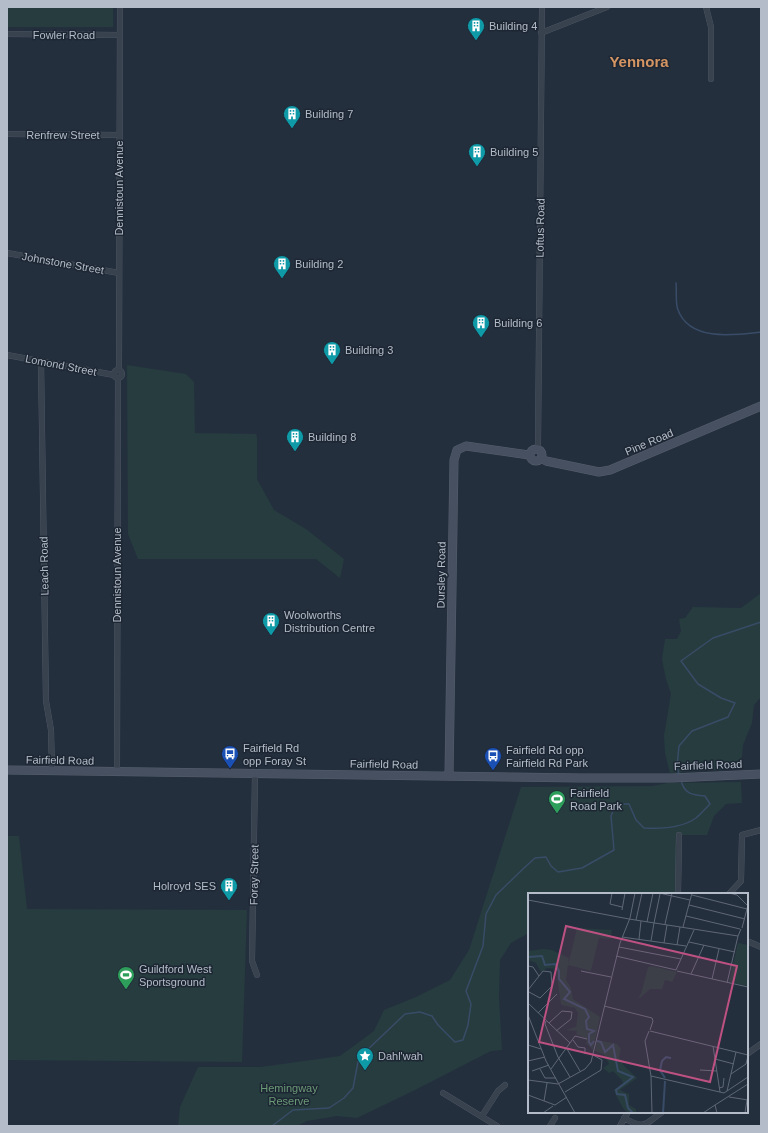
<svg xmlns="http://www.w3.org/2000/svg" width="768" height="1133" viewBox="0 0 768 1133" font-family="Arial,sans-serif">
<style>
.green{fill:#263c3f}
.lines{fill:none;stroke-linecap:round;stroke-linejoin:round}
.stream{stroke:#394c67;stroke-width:1.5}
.street-casing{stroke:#565f6c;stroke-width:6}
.secondary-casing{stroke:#565f6c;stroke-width:9}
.street{stroke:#38414e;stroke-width:5.5}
.secondary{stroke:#465061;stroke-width:8}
.labels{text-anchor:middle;stroke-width:3;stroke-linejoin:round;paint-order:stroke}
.poi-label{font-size:11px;fill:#b4bcc9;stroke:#1d2633;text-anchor:start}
.street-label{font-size:11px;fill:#b4bcc9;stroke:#1d2633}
.park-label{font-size:11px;fill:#6b9a76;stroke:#1d2633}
.district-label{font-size:15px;font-weight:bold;fill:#d59563;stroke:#1d2633}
.inset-river{fill:none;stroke:#394c67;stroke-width:2}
.inset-road{fill:none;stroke:#5e6776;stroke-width:1}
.view{fill:#bd5182;fill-opacity:0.15;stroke:#bd5182;stroke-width:2}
.inset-edge{fill:none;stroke:#b4bcc9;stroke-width:2}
</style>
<rect width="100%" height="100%" fill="#242f3e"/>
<path class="green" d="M7,7H113V27H7Z
M127,365L186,374L194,382L195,433L256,434L257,437V479L274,510L306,529L344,559L340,578L316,559H138L128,534Z
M761,593V697L754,705L752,723L743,745L741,768L670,773L665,753L664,736L671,694L666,679L662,659L665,639H677L681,631L679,619L685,618L693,607L741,608Z
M741,782L742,803L726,804L714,816L707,835H677L675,894H529V933L511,943L500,960L499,998L502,1050L491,1051L415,1090L357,1118L337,1116L307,1121L297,1126H178L180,1107L198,1067H261L340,1056L374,1031L384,1010L416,997L450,980L469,950L521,787L653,786L668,783Z
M7,836H19L27,909L247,910L242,1062L7,1060Z"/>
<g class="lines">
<path class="stream" d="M676,283C677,291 675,303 678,310C690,342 735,335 761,332
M679,774L677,767L679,746L692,731L728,717L735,703L721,698L698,684L681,661L713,638L761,622
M272,1126L293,1110L329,1108L344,1098L353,1088L358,1062L364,1053L405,1014L420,1012L432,1016L438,1025L455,1042L463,1040L468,1025L471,1004L466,991L483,946L486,914L496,895L524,868L535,858L546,857L551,866L558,872L582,868L614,850L611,816L616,804H629L636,820L644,828C661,829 682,828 696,818C701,814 705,809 710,804L705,796C692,795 684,794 681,780"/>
<defs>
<path id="street" d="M706,7L711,27V79
M541,33L607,7
M7,34L120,35
M7,134L120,135
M7,253L119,273
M7,355L114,375
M41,361L46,701L51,730L52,771
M119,370L120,7
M114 374a4 4 0 1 1 8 0a4 4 0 1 1-8 0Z
M537,448L538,445L542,7
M117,772L118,378
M255,774L252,961L257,975
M678,894L679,835
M729,894L741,881L742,835L761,830
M747,941L761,947
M747,1054L761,1044
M443,1093L497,1126
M482,1116L498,1091L505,1085
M624,1118C645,1130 644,1125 662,1112
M550,1126L555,1118
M620,1126L628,1112"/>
<path id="secondary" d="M530 455a6 6 0 1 1 12 0a6 6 0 1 1-12 0Z
M541,458L546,461L599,472L610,470L761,406
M7,770L582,778H672L761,774
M449,776L454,460L457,450L466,446L529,455"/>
</defs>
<use href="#street" class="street-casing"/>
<use href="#secondary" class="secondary-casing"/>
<use href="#street" class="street"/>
<use href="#secondary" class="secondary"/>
</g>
<defs>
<symbol id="building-pin" viewBox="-11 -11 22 30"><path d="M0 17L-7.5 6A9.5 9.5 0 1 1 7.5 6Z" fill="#0f9aa8" stroke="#1d2633"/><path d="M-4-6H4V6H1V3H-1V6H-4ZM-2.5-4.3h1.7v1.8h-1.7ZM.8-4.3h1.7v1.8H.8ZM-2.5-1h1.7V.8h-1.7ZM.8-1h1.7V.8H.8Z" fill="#fff"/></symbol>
<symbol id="bus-pin" viewBox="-11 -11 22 30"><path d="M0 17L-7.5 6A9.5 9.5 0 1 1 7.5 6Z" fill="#1a4fb4" stroke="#1d2633"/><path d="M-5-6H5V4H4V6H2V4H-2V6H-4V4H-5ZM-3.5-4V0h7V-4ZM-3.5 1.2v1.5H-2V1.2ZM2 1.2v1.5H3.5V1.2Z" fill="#fff"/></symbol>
<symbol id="stadium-pin" viewBox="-11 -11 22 30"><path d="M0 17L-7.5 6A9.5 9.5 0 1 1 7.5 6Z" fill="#2e9e5b" stroke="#1d2633"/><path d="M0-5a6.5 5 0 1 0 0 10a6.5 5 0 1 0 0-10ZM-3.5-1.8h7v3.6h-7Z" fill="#fff"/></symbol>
<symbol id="sight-pin" viewBox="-11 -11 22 30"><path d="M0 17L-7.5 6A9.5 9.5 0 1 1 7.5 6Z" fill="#0f9aa8" stroke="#1d2633"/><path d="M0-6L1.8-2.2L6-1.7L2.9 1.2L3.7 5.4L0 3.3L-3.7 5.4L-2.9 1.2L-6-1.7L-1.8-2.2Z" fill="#fff"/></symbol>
</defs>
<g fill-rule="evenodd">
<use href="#building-pin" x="466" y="16" width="20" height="27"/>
<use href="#building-pin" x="282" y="104" width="20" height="27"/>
<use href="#building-pin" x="467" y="142" width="20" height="27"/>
<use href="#building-pin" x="272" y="254" width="20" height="27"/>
<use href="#building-pin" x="471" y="313" width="20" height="27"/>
<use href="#building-pin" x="322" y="340" width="20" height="27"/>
<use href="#building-pin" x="285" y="427" width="20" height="27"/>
<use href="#building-pin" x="261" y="611" width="20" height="27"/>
<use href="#bus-pin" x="220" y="744" width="20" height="27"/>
<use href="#bus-pin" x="483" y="746" width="20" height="27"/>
<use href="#stadium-pin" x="547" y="789" width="20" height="27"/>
<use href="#building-pin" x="219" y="876" width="20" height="27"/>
<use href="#stadium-pin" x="116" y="965" width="20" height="27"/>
<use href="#sight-pin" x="355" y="1046" width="20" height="27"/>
</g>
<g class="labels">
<g class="poi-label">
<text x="489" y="30">Building 4</text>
<text x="305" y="118">Building 7</text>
<text x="490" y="156">Building 5</text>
<text x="295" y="268">Building 2</text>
<text x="494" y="327">Building 6</text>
<text x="345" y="354">Building 3</text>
<text x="308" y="441">Building 8</text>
<text x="284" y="619">Woolworths<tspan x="284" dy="13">Distribution Centre</tspan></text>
<text x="243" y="752">Fairfield Rd<tspan x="243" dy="13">opp Foray St</tspan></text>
<text x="506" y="754">Fairfield Rd opp<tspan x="506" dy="13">Fairfield Rd Park</tspan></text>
<text x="570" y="797">Fairfield<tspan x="570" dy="13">Road Park</tspan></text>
<text x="216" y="890" text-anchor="end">Holroyd SES</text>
<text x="139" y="973">Guildford West<tspan x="139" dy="13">Sportsground</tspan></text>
<text x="378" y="1060">Dahl'wah</text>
</g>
<g class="street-label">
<text x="64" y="39">Fowler Road</text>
<text x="63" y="139">Renfrew Street</text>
<text transform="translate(119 188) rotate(-90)" y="4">Dennistoun Avenue</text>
<text transform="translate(540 228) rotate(-89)" y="4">Loftus Road</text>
<text transform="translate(63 263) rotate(10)" y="4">Johnstone Street</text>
<text transform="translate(61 365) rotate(11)" y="4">Lomond Street</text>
<text transform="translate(649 442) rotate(-23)" y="4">Pine Road</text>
<text transform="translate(44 566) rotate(-91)" y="4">Leach Road</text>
<text transform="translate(117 575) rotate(-90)" y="4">Dennistoun Avenue</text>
<text transform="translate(441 575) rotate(-89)" y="4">Dursley Road</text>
<text transform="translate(60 760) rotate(1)" y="4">Fairfield Road</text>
<text transform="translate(384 764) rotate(1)" y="4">Fairfield Road</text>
<text transform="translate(708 765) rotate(-2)" y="4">Fairfield Road</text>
<text transform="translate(254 875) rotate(-89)" y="4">Foray Street</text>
</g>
<g class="park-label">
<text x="289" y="1092">Hemingway<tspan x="289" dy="13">Reserve</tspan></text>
</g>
<g class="district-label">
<text x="639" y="67">Yennora</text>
</g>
</g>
<g transform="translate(528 893)">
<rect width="220" height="220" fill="#242f3e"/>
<path d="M49,35L84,37L82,46L71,45L63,78L40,72ZM210,50L220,52V93L201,89ZM15,56L24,57L41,65L38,87L43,95L45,106L72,124L65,157L58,150L59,146L48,141L49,138L37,137L48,134L50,120L47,115L33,112L28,76L19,75L13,79L8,70L0,67V58ZM124,73L149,79L144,89L137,87L134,96H122L112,105L110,104L113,101L120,74ZM69,147L89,151L93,156L91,164L96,173L109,185L92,197L101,201V212L108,216V220H100L95,215L88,202L86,197L95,191L94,187L85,178L81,180L75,175L81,171L76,162L67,158Z" fill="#263c3f"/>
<path class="inset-river" d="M0,64L14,63L17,72L27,71L31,78V86L42,99L36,106L57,116L61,124L58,128L59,136L66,138L61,141V149L63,152L66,148M69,148L73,149L77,159L85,152L90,178L105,184L88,197L89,201L97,202L100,215L105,220M137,185L132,177L134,168L138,164L143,165M135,220L137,188"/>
<path class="inset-road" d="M84,0L82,11L94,14M131,0L162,7M201,0L209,2L220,13M164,2L219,16M0,7L101,26M161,12L217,26M94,17L97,0M158,23L212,36M101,26L210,43L213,36M108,27L114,0M119,29L125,0M126,30L132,1M137,31L144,0M155,34L164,0M214,35L220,12M94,44L158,53M111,46L113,28M123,48L126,30M161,49L207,59M136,50L139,32M149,52L152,34M91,54L153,66M88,63L148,77M0,73L5,74L11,83M148,77L166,37M53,78L83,84M149,78L220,94M163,81L176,52M184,86L191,56M199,90L210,43M0,97L15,78L23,79L24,93L12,105L1,99M0,110L42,150M76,113L124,125L125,128L122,137M10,120L29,101M0,122L18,168L47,220M18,128L17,131L30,164L42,184M21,130L34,118L44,119L43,126L28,138M121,138L117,148L123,183L124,220M122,138L220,162M47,143L59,146M45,147L50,154L57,155V161M0,152L13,156M185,153L192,199M39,156L52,178M187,166L206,171M0,168L17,164M12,176L17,185H28M23,176L47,143M172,177L189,178M4,178L21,172M203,181L218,171L220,163M123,183L196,200L220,184M0,187L30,191L57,176L63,169L92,50L102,25L107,0M191,195L195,194L196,185M199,198L208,159M37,199L73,177L74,167L65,162M0,202L27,212M201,204L220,207M16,208L19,190M27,212L39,204M15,220L25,213M175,220L187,212M189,220L187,212L220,191M217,220L219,207"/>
<path class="view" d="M38,33L209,73L182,189L11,149Z"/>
<rect width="220" height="220" class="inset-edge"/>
</g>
<rect width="768" height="1133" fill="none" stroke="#b4bcc9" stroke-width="16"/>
</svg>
